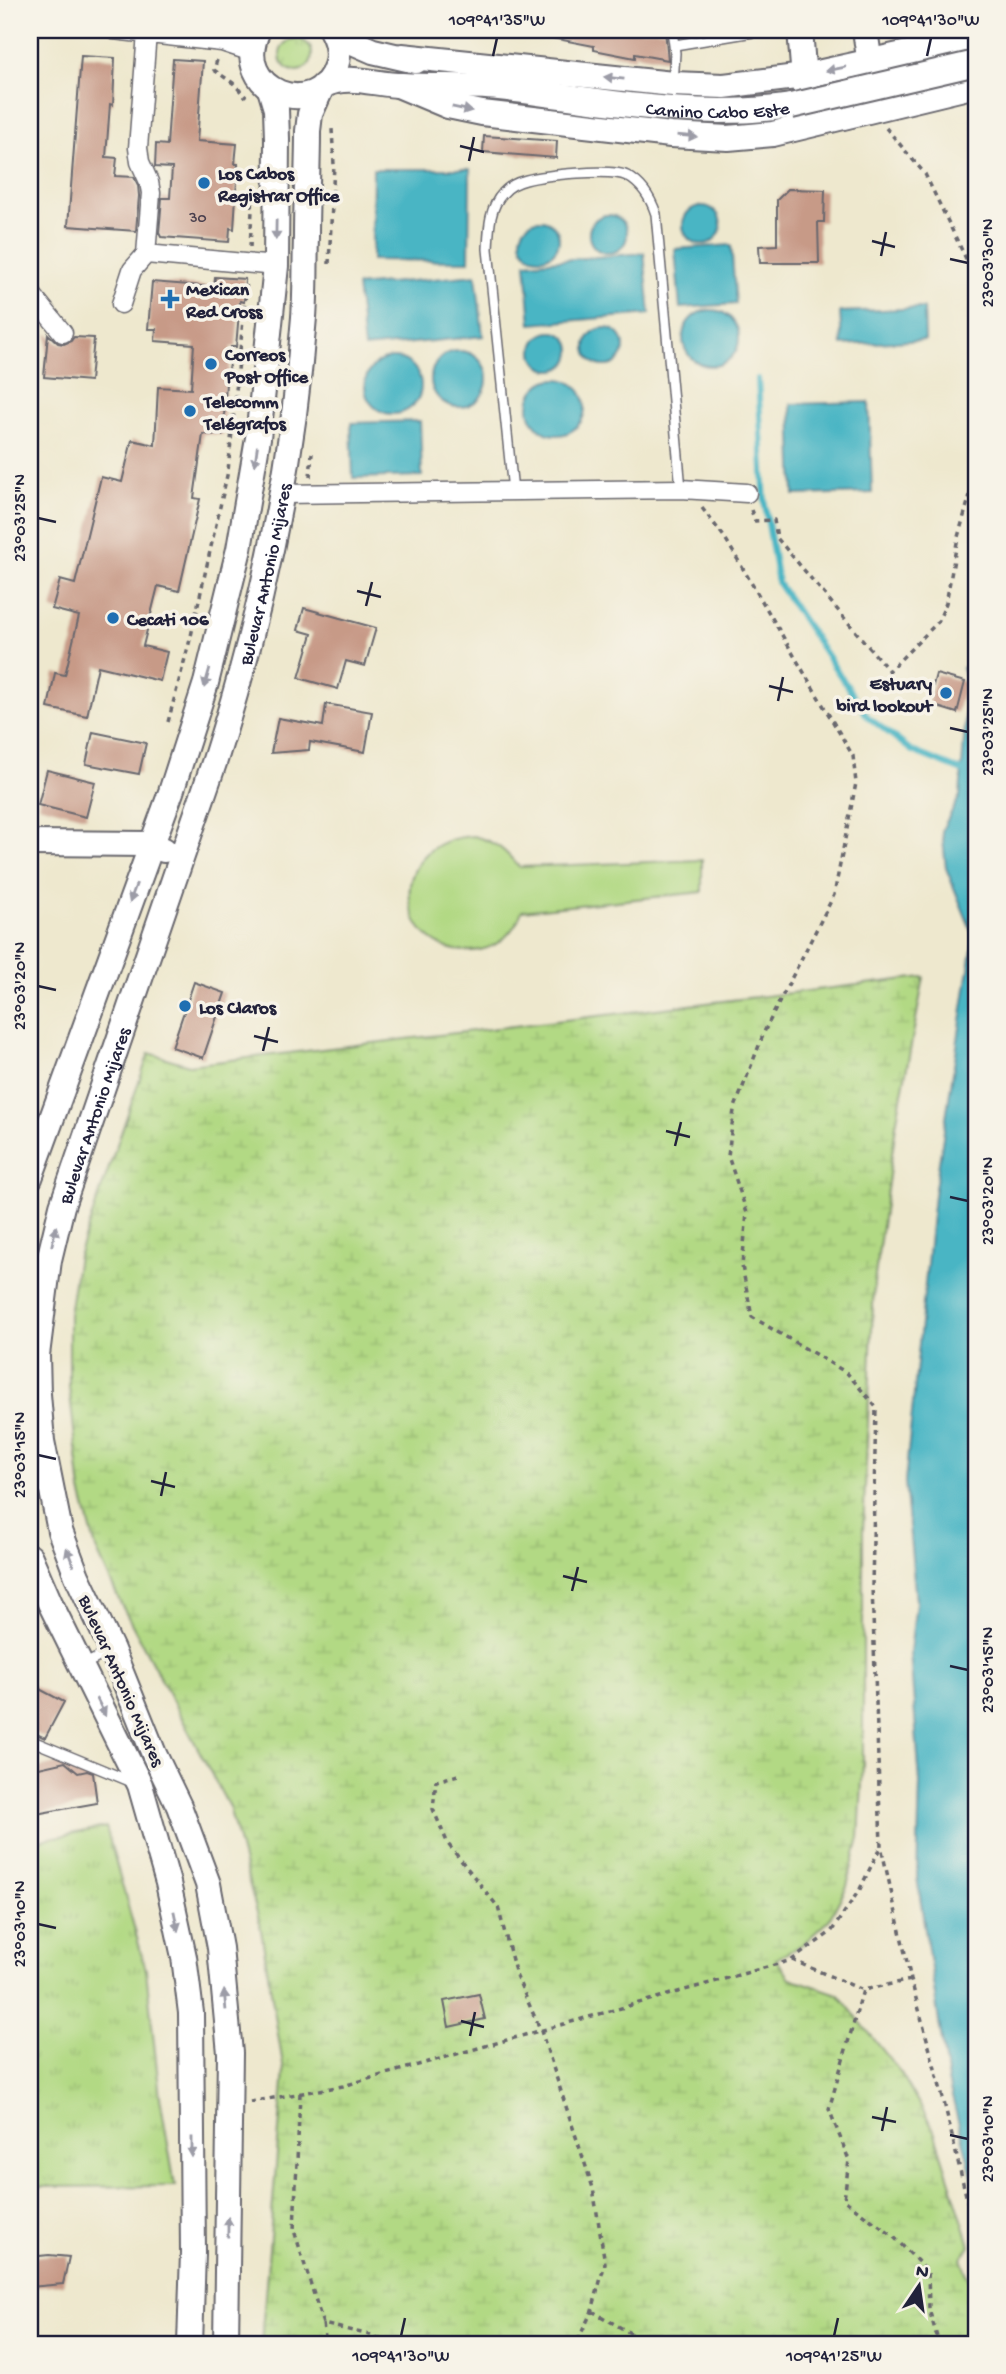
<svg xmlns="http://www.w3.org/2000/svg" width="1006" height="2374" viewBox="0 0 1006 2374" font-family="'Gochi Hand',sans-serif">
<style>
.grass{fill:url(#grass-tufts);stroke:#6a7e60;stroke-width:2}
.wetland{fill:url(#wetland-marsh);stroke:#6a7e60;stroke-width:2}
.garden{fill:#b2d984;stroke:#6a7e60;stroke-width:2}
.water{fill:#48b5c4;stroke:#356c80;stroke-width:2}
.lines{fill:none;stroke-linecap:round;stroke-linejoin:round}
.stream{stroke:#48b5c4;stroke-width:6}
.building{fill:#c79a87}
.lane-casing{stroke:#69676e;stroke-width:12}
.street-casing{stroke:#69676e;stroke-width:21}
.secondary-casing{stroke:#69676e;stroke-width:28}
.path{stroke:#69676e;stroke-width:3.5;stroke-dasharray:5 5;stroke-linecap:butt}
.lane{stroke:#fff;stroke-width:9}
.street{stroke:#fff;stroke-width:18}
.secondary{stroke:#fff;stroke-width:24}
.secondary-bridge-casing{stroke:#69676e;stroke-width:28;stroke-linecap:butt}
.secondary-bridge{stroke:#fff;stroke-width:24}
.oneway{fill:#9c9ca7}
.ticks{fill:none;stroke:#22223b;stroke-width:2.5}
.poi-dot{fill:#1f6fb2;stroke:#f7f3e8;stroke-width:2.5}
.labels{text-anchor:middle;stroke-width:7;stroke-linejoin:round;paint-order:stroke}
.number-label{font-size:16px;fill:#4b404e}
.street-label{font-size:19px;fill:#22223b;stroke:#f7f3e8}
.poi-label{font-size:19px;font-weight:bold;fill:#22223b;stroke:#f7f3e8;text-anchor:start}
.neatline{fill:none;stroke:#22223b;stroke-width:2.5}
.ticks-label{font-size:18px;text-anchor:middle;fill:#22223b}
</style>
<defs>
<pattern id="grass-tufts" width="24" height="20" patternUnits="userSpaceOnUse" patternTransform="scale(1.75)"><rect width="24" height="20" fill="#b2d984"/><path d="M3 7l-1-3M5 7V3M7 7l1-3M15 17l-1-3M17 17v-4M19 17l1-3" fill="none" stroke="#99ba73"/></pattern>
<pattern id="wetland-marsh" width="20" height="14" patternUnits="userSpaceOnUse" patternTransform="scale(1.75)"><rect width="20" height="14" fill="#b2d984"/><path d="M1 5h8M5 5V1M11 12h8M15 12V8" fill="none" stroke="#99ba73"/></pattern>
</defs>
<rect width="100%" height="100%" fill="#f7f3e8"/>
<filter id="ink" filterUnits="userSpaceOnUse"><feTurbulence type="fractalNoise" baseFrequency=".0143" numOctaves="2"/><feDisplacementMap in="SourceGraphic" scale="14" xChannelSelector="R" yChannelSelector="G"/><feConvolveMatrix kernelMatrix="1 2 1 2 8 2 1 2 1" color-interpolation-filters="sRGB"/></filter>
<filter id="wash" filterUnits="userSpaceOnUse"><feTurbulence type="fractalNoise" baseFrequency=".00686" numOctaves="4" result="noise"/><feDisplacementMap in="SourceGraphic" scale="28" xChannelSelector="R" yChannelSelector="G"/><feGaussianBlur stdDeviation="1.57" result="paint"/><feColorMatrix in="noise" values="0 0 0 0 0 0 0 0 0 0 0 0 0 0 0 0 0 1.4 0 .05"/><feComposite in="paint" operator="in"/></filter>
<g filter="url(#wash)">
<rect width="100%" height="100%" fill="#eee8ce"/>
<path class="grass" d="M280 55a16 16 0 1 1 32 0a16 16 0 1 1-32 0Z
M106,1827L146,1970L160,2097L175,2186L30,2187V1842Z"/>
<path class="wetland" d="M924,977L896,1125L874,1283L863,1532V1764L859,1838L847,1886L829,1920L803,1944L776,1959L790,1978L838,1994L901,2073L933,2128L970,2245L961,2259L976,2298V2344H261L284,2071L260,1924L229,1807L120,1602L96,1549L81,1491L69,1386V1315L78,1256L149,1053L189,1065Z"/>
<path class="garden" d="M474,836C497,843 504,849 519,867L702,860V892L522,911C515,930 501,946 480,950C397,964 378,840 474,836Z"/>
<path class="water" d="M373,169H470L469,261L372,260Z
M683 225a19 19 0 1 1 38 0a19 19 0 1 1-38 0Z
M589 234a19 19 0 1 1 38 0a19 19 0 1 1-38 0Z
M521 239a19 19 0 1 1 38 0a19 19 0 1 1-38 0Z
M731,245L736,304L680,308L675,249Z
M644,253L650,314L531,324L526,263Z
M476,275L483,336L364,348L357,286Z
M924,308L925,340L842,345L840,312Z
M683 338a28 28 0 1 1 56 0a28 28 0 1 1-56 0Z
M586 347a19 19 0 1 1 38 0a19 19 0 1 1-38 0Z
M533 351a19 19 0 1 1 38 0a19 19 0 1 1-38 0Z
M431 379a28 28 0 1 1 56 0a28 28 0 1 1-56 0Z
M365 386a28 28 0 1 1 56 0a28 28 0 1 1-56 0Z
M529 407a28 28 0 1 1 56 0a28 28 0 1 1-56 0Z
M869,402L872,493L794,495L791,404Z
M420,421L422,476L353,478L351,423Z
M976,664V2191L948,2081L917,1877L920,1783L910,1652L916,1602L905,1482L934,1195L974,937L946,868L942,830L960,796L968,684L962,668Z"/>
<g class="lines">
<path class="stream" d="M758,379L765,505L778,583L868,717L912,751L970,774"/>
</g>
<g id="blocks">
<path class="building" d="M553,30H665L668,60L635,54V58L594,50V46L552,38Z
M81,56L115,58L113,105L110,104L106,157L117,158L115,176L134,177L138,185L139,196L136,231L68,226Z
M173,59L203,61L197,141L237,144L235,164H238L234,229L230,228L229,242L161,237L159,233L162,198H170L172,168L155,167L156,144L167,145Z
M484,136L557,141L556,158L483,152Z
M788,189L825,190L824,222H818L819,263H760L759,246L777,245V200Z
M215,277L245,279L244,302L240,301L236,347H231L228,382H226L223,435L203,434L194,498L200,499L179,591L158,586L143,646L167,652L160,681L98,666L87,716L48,708L55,673L65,675L79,616L52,609L60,580L75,584L101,477L122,482L132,440L155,445L158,387L191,389L194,344L155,341L156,329H148L152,282L214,287Z
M48,334L58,343L64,344L71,341L74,337L94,338L90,381L44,377Z
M304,608L376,628L365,666L346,661L338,689L299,678L312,634L298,630Z
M936,674L965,682L957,713L928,704Z
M326,704L372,712L365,752L310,742L309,750L271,753L278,718L323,726Z
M93,732L146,743L139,774L86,764Z
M47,770L95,782L86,817L38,805Z
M194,982L225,993L203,1058L172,1047Z
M30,1684L64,1702L45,1738L30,1731Z
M65,1762L78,1773L87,1771L93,1773L97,1803L30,1815V1770Z
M479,1994L485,2019L449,2027L444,2001Z
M49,2255L69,2257L63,2284L30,2287V2257Z"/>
</g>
</g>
<g filter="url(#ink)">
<use href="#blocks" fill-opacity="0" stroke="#69676e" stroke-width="2"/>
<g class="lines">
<defs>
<path id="lane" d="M672,30L675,53L673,84
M675,45L765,30
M513,491L488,249C489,229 489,208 503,193C509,186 518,182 526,180C545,175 611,168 627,176C642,184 651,199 656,214L681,489
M83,1665L111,1651
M30,1740L132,1782"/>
<path id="street" d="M113,30L222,42L252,52
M146,254L276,266
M30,292L63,333
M121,304L132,270L146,254L151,193L149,182L140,162L138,148L147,33
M281,494L681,489L747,493"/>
<g id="secondary">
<path d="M258,30C229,92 318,123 336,66C340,54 337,41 331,30"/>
<path d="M800,30L805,91"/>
<path d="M865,30L872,78"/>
<path d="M334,34L373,51L416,61"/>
<path d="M402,56L673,84L724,86L804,76L976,38"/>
<path id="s1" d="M324,85C350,73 375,85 402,85C434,87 467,85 499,88C596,99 693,121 791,106"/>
<path d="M398,85L448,106L482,113L671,135L728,138L773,134L976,85"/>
<path d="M30,843L151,844L164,850"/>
<path d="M30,1178L171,792L206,683L239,549L258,438L276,266L277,139L276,109L270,89"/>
<path d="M30,1557L50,1603L140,1785L168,1883L184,1957L191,2013L193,2253L190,2344"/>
<path id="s2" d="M226,2344L230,2053L220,1948L208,1884L179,1806L154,1754L112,1650L77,1576L60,1531L42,1441L38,1394L37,1355L49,1260L62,1206L215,760C261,617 293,468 304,317C306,291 305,264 306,237C306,202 308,166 308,131L310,114L322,87"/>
</g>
</defs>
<use href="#lane" class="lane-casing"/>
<use href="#street" class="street-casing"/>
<use href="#secondary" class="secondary-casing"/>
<path class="path" d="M217,60L214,70L233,83L246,97
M886,128L925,174L971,269L976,294
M250,247L253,192
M329,264L334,165L332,129
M310,477L312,453
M702,508L725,538L853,756L856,783L834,895L765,1030L734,1110L728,1156L747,1213L742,1266L752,1317L847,1373L876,1407L872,1586L881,1846L911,1980L944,2102L976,2238
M751,510L755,521L774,520L777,538L889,671L938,622L946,603L958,537L976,474
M168,722L191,636L228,471L247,280
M458,1775L436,1781L433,1809L448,1844L498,1907L516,1975L541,2031L593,2188L605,2263L592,2311L576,2344
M792,1960L863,1990
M911,1980L863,1990L829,2109L849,2160L844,2200L893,2236L928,2272L929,2309L939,2344
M300,2093L294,2230L323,2324L370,2335L394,2344
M250,2102L343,2086L792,1960L831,1932L860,1889L880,1848
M592,2311L649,2344
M323,2324L326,2344"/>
<use href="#lane" class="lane"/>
<use href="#street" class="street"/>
<use href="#secondary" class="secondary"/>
<defs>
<path id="secondary-bridge" d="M791,106L976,63"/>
</defs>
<use href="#secondary-bridge" class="secondary-bridge-casing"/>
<use href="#secondary-bridge" class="secondary-bridge"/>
</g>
<defs><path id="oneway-solid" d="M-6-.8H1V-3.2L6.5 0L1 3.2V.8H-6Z" transform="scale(1.75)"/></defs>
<g class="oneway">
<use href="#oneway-solid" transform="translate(836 69) rotate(168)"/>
<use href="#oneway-solid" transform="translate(614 78) rotate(-174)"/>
<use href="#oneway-solid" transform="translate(462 109) rotate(12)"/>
<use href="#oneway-solid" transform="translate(687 136) rotate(5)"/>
<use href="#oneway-solid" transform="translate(276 230) rotate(91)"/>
<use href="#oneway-solid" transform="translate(256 456) rotate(98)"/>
<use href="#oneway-solid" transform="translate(207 678) rotate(106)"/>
<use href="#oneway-solid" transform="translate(133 893) rotate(110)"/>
<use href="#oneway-solid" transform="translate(54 1236) rotate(-77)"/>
<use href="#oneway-solid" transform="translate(70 1557) rotate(-111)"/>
<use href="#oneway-solid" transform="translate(101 1707) rotate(64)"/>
<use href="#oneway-solid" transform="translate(176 1921) rotate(78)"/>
<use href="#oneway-solid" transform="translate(225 2000) rotate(-95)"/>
<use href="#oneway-solid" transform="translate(192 2147) rotate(90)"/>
<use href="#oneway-solid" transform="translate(228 2227) rotate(-89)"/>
</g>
</g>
<path class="ticks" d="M493,56L497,38M927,56L931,38M460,146L484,152M469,161L474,137M872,241L895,247M881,256L886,232M950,259L968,263M38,518L56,522M357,591L381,597M366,606L372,582M769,686L793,692M778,701L783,677M950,728L968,732M38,986L56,990M254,1036L278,1042M263,1051L269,1027M666,1131L690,1137M675,1146L681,1122M950,1197L968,1201M38,1455L56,1459M151,1481L175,1487M161,1496L166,1472M563,1576L587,1582M572,1591L578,1567M950,1666L968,1670M38,1924L56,1928M461,2021L484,2027M470,2036L475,2012M872,2117L896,2122M882,2131L887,2107M950,2135L968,2139M401,2336L405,2318M834,2336L838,2318"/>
<g class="poi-dot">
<circle cx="204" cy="183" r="7"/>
<path d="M166.5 288.5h7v7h7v7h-7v7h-7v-7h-7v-7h7z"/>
<circle cx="211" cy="364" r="7"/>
<circle cx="190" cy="411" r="7"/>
<circle cx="113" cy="618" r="7"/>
<circle cx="946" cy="693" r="7"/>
<circle cx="185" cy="1006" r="7"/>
</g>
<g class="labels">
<g class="number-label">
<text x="198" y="222">30</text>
</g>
<g class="street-label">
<text dy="7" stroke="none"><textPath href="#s1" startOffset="396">Camino Cabo Este</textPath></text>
<text dy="7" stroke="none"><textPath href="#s2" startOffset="1838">Bulevar Antonio Mijares</textPath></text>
<text dy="7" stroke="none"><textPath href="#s2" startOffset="1270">Bulevar Antonio Mijares</textPath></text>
<text transform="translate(123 1680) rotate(66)" y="7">Bulevar Antonio Mijares</text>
</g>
<g class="poi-label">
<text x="218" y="179">Los Cabos<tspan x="218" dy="22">Registrar Office</tspan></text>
<text x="186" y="295">Mexican<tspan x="186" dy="22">Red Cross</tspan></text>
<text x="225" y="360">Correos<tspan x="225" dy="22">Post Office</tspan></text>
<text x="204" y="407">Telecomm<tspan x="204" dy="22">Telégrafos</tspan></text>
<text x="127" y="625">Cecati 106</text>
<text x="932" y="689" text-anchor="end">Estuary<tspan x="932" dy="22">bird lookout</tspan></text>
<text x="199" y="1013">Los Claros</text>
</g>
</g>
<rect width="1006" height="2374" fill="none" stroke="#f7f3e8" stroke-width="77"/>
<g transform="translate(919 2286) rotate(13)" stroke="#f7f3e8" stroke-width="5" paint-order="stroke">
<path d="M0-5L12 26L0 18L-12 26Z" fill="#22223b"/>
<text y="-10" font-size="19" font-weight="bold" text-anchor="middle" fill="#22223b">N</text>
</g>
<rect x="38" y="38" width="930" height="2298" class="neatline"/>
<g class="ticks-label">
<text x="497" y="25">109°41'35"W</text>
<text x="931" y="25">109°41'30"W</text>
<text transform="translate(987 263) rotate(-90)" y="6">23°03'30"N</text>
<text transform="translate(19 518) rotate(-90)" y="6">23°03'25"N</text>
<text transform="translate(987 732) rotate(-90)" y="6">23°03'25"N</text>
<text transform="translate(19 986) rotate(-90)" y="6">23°03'20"N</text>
<text transform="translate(987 1201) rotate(-90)" y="6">23°03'20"N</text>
<text transform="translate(19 1455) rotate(-90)" y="6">23°03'15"N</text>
<text transform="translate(987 1670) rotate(-90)" y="6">23°03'15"N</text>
<text transform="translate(19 1924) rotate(-90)" y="6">23°03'10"N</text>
<text transform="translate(987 2139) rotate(-90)" y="6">23°03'10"N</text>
<text x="401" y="2361">109°41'30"W</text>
<text x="834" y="2361">109°41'25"W</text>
</g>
</svg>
